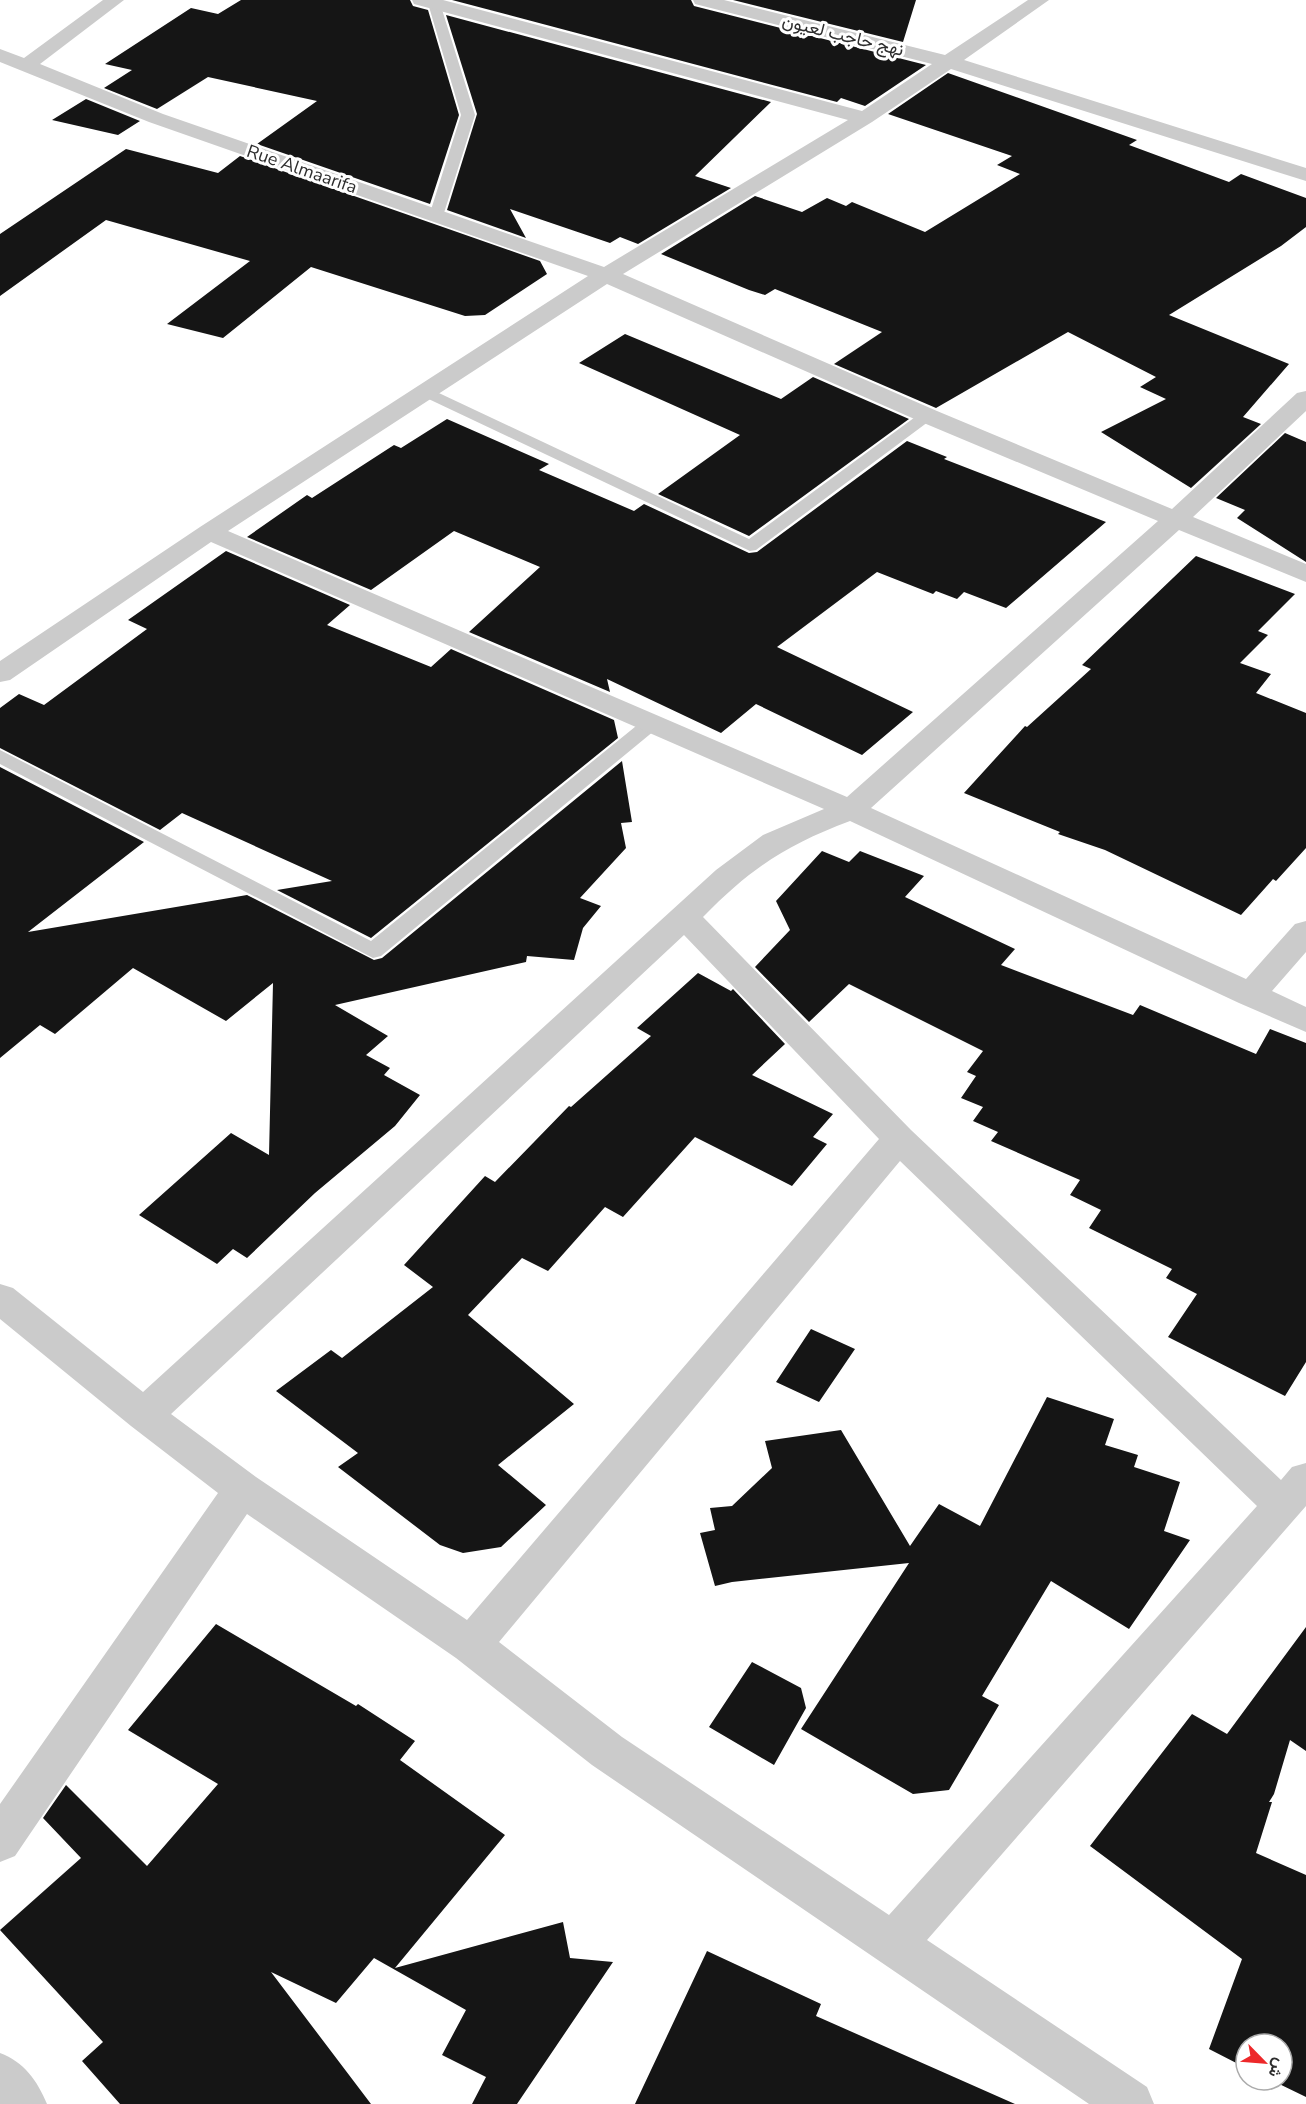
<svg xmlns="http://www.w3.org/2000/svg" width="1306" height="2104" viewBox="0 0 1306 2104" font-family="'Nunito Sans',Vazirmatn,sans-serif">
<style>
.building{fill:#151515}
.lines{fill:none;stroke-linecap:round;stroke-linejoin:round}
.service{fill:#cbcbcb;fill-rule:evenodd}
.minor{fill:#cbcbcb;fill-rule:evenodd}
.labels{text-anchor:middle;stroke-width:6;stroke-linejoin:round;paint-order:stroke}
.far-street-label{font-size:18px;fill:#2e2e2e;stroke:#fff}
</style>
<rect width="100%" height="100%" fill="#fff"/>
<path class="building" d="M241,0H410L413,6L428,10L459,115L430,204L257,144L317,101L208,77L157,109L104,88L132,70L105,64L191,8L218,14Z
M452,0H691L694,6L926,65L865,106L841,98L837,102Z
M733,0H916L903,42Z
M446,15L771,102L695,176L731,188L638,244L620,237L610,243L510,209L526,238L447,210L477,114Z
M948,73L1137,140L1129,145L1229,182L1241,174L1306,198V227L1281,246L1169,315L1289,364L1243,417L1261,424L1191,488L1101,432L1166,399L1140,387L1156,377L1068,332L936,408L834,364L882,332L775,289L765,295L749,290L661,254L755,196L802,212L827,198L846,206L852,202L925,232L1020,174L997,165L1012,156L888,114Z
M86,99L140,121L118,135L52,120Z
M126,149L218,173L240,156L540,261L547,274L485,315L465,316L311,267L223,338L167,324L250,261L106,220L0,296V234Z
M625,334L781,399L813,377L909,419L749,536L658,494L740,435L579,363Z
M447,419L549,464L539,470L634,511L644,504L749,553L757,552L907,441L947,457L944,459L1106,522L1006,608L964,592L957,599L936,591L933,594L877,572L777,647L913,712L862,755L756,704L721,733L607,679L610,692L469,632L540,567L454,531L371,590L247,537L307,495L312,498L394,445L401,448Z
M1285,433L1306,442V562L1237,518L1245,510L1216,498Z
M226,551L350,605L327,625L431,667L451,649L614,720L618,738L371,938L277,890L332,881L182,813L160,830L0,748V708L19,694L44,705L147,629L128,620Z
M1196,556L1295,594L1258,631L1268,635L1240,663L1271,674L1256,693L1306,713V848L1276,881L1273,879L1241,915L1105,850L1058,834L1060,832L964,793L1025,726L1027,727L1091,669L1082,665Z
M622,761L632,822L621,823L626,848L580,898L601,906L583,928L574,960L527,956L526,962L335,1005L388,1036L366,1055L390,1068L384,1075L420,1095L395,1126L315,1193L247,1258L233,1249L217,1264L139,1215L231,1133L269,1155L273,983L226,1021L133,968L55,1034L40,1025L0,1058V767L144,842L28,932L247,895L374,960L382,958Z
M822,851L849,862L860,851L924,876L905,897L1015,949L1001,965L1133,1015L1140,1005L1256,1054L1270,1029L1306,1043V1362L1285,1396L1168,1337L1197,1294L1166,1278L1172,1269L1089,1228L1101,1210L1070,1195L1080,1180L991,1141L998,1132L973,1121L983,1107L961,1098L976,1076L967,1072L983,1051L849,984L809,1022L755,967L790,930L776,901Z
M698,973L731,991L733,989L785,1044L752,1075L833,1114L813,1137L827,1144L792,1186L695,1137L623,1217L605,1207L548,1271L522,1258L468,1315L574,1404L498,1465L546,1505L501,1547L463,1553L440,1545L338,1467L358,1453L276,1391L331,1350L342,1358L433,1287L404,1265L485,1176L495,1182L569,1106L571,1107L651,1036L637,1028Z
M811,1329L855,1349L819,1402L776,1382Z
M1047,1397L1114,1419L1105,1445L1138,1455L1134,1467L1180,1482L1164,1531L1190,1540L1129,1629L1051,1581L982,1696L999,1705L949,1790L913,1794L801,1729L909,1563L732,1582L715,1586L700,1533L715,1530L710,1508L732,1506L772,1468L765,1441L841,1430L910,1546L939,1504L980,1526Z
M216,1624L356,1706L358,1704L415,1741L400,1760L505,1835L395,1968L563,1922L570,1958L613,1962L517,2104H472L486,2077L442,2055L466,2010L374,1958L336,2003L271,1972L371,2104H120L82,2061L103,2042L0,1930L81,1858L43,1818L66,1785L147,1866L218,1784L128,1730Z
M1306,1627V1751L1290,1740L1274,1794L1269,1802H1272L1256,1853L1306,1875V2097L1271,2080H1282V2044H1246V2068L1209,2049L1242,1959L1090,1846L1192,1714L1227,1734Z
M752,1662L801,1688L806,1708L774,1765L709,1727Z
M707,1951L821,2004L816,2016L1015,2104H635Z"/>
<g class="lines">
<path class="service" d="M427,0H439L475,115L443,216L436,220L429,216L461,115Z
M424,386L749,539L922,412L928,411L936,416L756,550L750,551L418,394L416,391Z
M653,716L660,718L663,722L660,726L381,956L373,958L0,764V750L371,941L646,718Z"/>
<path class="minor" d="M103,0H124L40,64L163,114L604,267L848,120L414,4L412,0H443L862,111L932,64L695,4L693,0H724L945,55L1028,0H1049L964,60L1306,168V181L951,69L872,122L623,274L937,411L1172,509L1297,393L1306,391V411L1193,517L1306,564V582L1179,530L871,808L1246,979L1295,924L1306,921V952L1272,991L1306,1007V1032L1239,1003L850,821C786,845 751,868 703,917L911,1130L1281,1480L1292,1467L1306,1463V1506L927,1940L1147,2087L1154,2104H1089L592,1765L456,1658L247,1514L15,1856L0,1862V1804L218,1493L131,1426L0,1319V1284L13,1288L143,1392L716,870L763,835L824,809L211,542L10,680L0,682V661L200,527L588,276L149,122L0,62V49L24,58ZM607,284L919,421L1158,521L847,797L228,531ZM684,935L879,1139L467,1620L256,1477L171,1414ZM900,1161L1257,1506L889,1915L622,1737L499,1642Z
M0,2053C24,2062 37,2080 47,2104H0Z"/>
</g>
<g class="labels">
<g class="far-street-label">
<text transform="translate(843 35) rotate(14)" y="6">نهج حاجب لعيون</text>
<text transform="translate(302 169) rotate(19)" y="6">Rue Almaarifa</text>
</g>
</g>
<g transform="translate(1264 2062) rotate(115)"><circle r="28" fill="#ffffff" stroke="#ababab" stroke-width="1.5"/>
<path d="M0-4.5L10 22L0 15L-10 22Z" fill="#ed282a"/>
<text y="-9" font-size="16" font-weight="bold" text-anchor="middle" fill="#2e2e2e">ش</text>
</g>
</svg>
